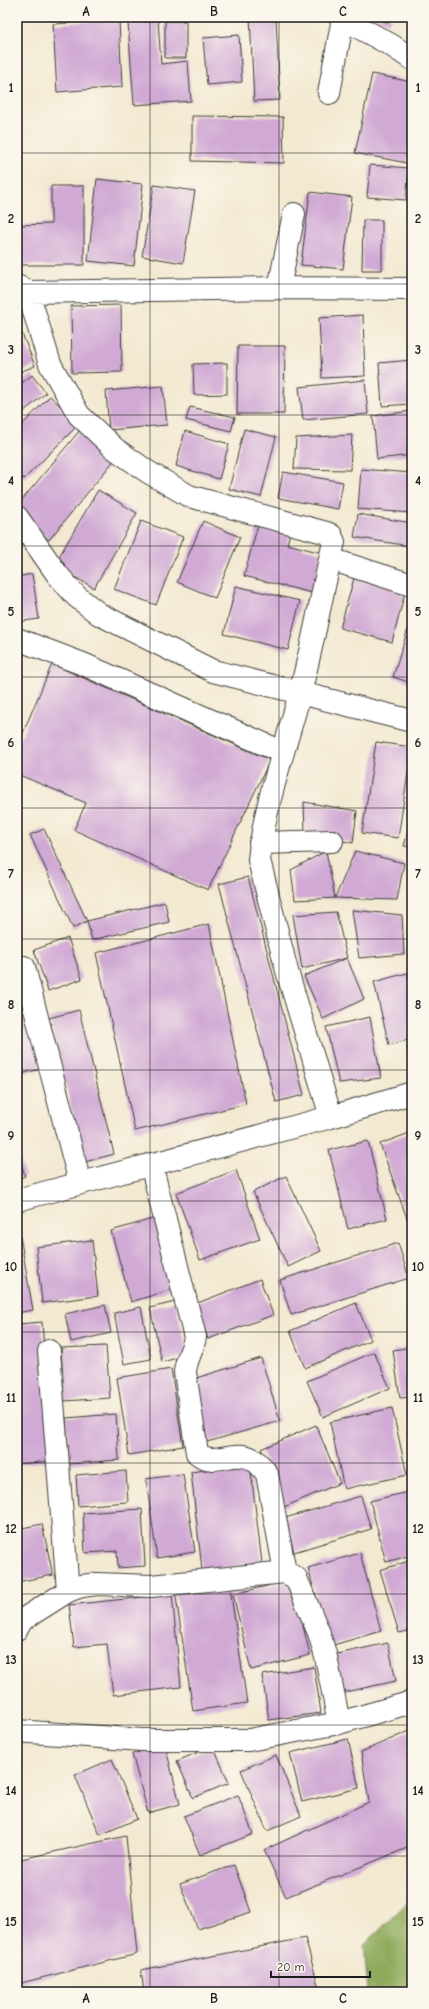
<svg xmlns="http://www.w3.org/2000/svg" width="429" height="2009" viewBox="0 0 429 2009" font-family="'Comic Neue',sans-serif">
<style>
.forest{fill:#8eaa5c;stroke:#55633c}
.building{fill:#d0a9d4}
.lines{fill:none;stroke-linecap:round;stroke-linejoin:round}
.minor-casing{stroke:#3c3b37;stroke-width:24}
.minor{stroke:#fff;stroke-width:22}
.grid{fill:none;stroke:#1c1c1c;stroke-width:1;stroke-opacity:0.55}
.neatline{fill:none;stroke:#1c1c1c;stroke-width:1.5}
.grid-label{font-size:13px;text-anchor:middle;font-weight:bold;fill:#1c1c1c}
</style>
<rect width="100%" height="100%" fill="#fbf7ec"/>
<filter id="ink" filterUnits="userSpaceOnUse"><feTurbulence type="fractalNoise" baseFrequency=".025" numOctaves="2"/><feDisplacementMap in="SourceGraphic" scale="8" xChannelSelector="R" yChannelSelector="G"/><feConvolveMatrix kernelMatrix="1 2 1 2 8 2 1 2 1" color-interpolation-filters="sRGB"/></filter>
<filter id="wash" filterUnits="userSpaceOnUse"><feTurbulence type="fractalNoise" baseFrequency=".012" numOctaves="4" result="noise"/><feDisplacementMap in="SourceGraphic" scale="16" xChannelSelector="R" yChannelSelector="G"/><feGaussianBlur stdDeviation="0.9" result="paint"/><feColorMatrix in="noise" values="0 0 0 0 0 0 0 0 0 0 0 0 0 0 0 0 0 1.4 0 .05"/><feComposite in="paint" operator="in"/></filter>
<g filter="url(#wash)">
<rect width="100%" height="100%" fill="#f3e9d1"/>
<path class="forest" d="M412,1898V1992H368L364,1945Z"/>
<g id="blocks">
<path class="building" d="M250,17H276L280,100L254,101Z
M372,17H391L389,23Z
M119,20L122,87L57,92L53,24Z
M158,20L161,64L188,61L191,101L134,105L128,23Z
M165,21H186V58H165Z
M239,35L242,82L207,85L203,38Z
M372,74L412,82V138L407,163L355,153Z
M192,116L283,117L284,163L192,161Z
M370,165L409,168L406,200L367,197Z
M97,179L143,184L134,266L88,261Z
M154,185L195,191L183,263L142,256Z
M51,186H84V265H17V225L51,224Z
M310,192L352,197L343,269L301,265Z
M363,220H382V270H362Z
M121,305L122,372L72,373L71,306Z
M363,315L365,376L322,378L319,318Z
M21,331L35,366L17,373V333Z
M238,346H285L284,414H237Z
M412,360V404L382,406L379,363Z
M227,363V394L194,395L193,364Z
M32,375L46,393L17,417V387Z
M365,380L368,414L303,420L299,387Z
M163,386L167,425L109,430L106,391Z
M50,396L79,424L24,479L17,473V430Z
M190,407L235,417L231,431L186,420Z
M412,411V455L377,459L373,416Z
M244,429L276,437L261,497L229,489Z
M80,430L115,459L49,540L17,514V506Z
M185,431L229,444L219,479L176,466Z
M352,435L350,470L294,469L296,438Z
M361,469L412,473V513L358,509Z
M283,472L343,482L338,509L278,498Z
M98,490L137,513L94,588L54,565Z
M358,514L412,523L409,546L354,537Z
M260,517L292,526L287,544L322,553L312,593L244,576Z
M141,521L183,537L156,605L114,589Z
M203,521L240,537L215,598L177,582Z
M356,571L407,585L392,642L340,628Z
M32,574L39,619L17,622V577Z
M236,586L300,601L288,650L224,634Z
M412,616V683L393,677Z
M52,664L270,760L208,890L74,830L86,803L17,774V747Z
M376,742L412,747L398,838L362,833Z
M304,802L357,811L353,843L305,833Z
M412,818V847L404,846Z
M44,829L87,921L73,928L30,835Z
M326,851L335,898L355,851L404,863L397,900L335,898L295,900L291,870Z
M248,877L304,1095L276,1102L219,884Z
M165,902L169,922L92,940L87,921Z
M352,910L402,915L404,954L359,958Z
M336,912L347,958L302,969L293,915Z
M209,924L246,1104L135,1131L96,953Z
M68,938L82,979L48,991L34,950Z
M347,958L364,999L323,1019L304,976Z
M407,973L412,992V1039L389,1045L374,982Z
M25,1007L41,1069L17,1075V1009Z
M79,1010L114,1154L85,1162L49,1018Z
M370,1017L381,1078L339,1083L326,1027Z
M412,1046V1069H411L407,1047Z
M412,1132V1223L409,1224L380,1144Z
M368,1141L387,1219L348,1229L329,1150Z
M17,1149L25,1176L17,1179Z
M236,1170L260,1239L200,1260L176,1193Z
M286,1176L321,1251L288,1267L253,1192Z
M159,1217L179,1287L131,1302L111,1231Z
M20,1236L33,1310L17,1313V1237Z
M92,1240L98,1296L42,1303L36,1247Z
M398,1243L409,1278L291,1315L280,1280Z
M260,1279L273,1315L208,1339L195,1304Z
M175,1302L188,1355L162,1362L150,1308Z
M356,1303L371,1340L305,1368L290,1331Z
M105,1305L111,1333L71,1342L65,1314Z
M141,1307L151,1359L124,1364L114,1313Z
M42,1322L52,1461L17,1464V1324Z
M106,1346L110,1398L64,1401L61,1348Z
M412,1347V1397L400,1398L393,1350Z
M374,1352L390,1388L323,1417L307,1381Z
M261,1358L280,1421L207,1442L190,1380Z
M171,1369L183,1446L129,1455L117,1378Z
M392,1408L407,1475L344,1489L330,1422Z
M116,1414L119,1460L69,1464L66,1418Z
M316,1425L340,1483L284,1507L261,1449Z
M250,1464L262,1563L202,1570L191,1472Z
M126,1471L128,1502L78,1506L76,1475Z
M183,1474L195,1552L157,1558L146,1479Z
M412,1491V1555L386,1562L370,1501Z
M361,1496L371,1529L294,1552L285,1518Z
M142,1509L145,1566L118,1568L117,1551L85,1553L83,1513Z
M42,1524L53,1575L17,1582V1529Z
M360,1553L381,1631L330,1646L308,1568Z
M412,1560V1630L399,1633L380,1570Z
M292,1580L310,1655L251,1670L233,1594Z
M229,1581L247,1703L193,1711L175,1590Z
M172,1594L181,1687L113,1695L107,1644L74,1647L69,1605Z
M388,1643L396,1681L336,1694L328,1656Z
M314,1667L321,1713L269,1720L262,1675Z
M412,1730V1846L286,1897L264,1850L369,1802L361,1752Z
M348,1739L359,1788L302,1802L290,1753Z
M165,1745L180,1804L148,1813L132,1754Z
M213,1746L229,1783L193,1798L177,1761Z
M276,1755L301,1816L267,1831L241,1770Z
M112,1759L137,1819L100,1835L75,1775Z
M238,1795L253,1834L200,1855L184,1816Z
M126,1836L137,1954L17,1984V1860Z
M234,1865L251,1912L198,1929L180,1884Z
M305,1938L320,1992H144L141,1970Z"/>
</g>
</g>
<g filter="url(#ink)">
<use href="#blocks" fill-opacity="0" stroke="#3c3b37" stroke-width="1"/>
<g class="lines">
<defs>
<path id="minor" d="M340,17L391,45L412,59
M329,93L343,18
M17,286L28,292L279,288L412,289
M279,288L294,214
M28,292L50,364L79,415L114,448L148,472L189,496L327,533L331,535L334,542C321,596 312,651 297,704C283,755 264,807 259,860L287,971L331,1117
M17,517L57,574L76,596L99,614L213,671L412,721
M330,559L412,585
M17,639L83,664L282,752
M260,843L332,841
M24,967L80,1183
M151,1164L195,1337C193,1350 186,1359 185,1372L197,1453C219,1472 242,1436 267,1474L285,1572
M17,1200L331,1117L412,1093
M49,1351L68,1591
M17,1629L22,1620L30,1615L68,1591L82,1586L97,1584L151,1586L285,1572L296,1578L319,1633L326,1657L339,1723
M17,1731L142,1740H249L339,1723L412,1702"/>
</defs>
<use href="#minor" class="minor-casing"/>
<use href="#minor" class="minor"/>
</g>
</g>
<path class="grid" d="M150,17V1992M279,17V1992M17,153H412M17,284H412M17,415H412M17,546H412M17,677H412M17,808H412M17,939H412M17,1070H412M17,1201H412M17,1332H412M17,1463H412M17,1594H412M17,1725H412M17,1856H412"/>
<rect width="429" height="2009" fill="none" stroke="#fbf7ec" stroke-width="44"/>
<path d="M271 1971v6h99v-6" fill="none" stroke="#1c1c1c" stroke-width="2"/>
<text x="277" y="1971" font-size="12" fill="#1c1c1c" stroke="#fbf7ec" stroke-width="3" paint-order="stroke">20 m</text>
<rect x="22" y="22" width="385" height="1965" class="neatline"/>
<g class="grid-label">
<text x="86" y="16">A</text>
<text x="214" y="16">B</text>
<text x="343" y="16">C</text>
<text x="11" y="92">1</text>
<text x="418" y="92">1</text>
<text x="11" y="223">2</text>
<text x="418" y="223">2</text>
<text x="11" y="354">3</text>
<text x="418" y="354">3</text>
<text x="11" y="485">4</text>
<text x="418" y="485">4</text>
<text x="11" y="616">5</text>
<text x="418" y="616">5</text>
<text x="11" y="747">6</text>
<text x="418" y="747">6</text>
<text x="11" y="878">7</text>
<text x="418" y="878">7</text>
<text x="11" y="1009">8</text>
<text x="418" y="1009">8</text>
<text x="11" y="1140">9</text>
<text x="418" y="1140">9</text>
<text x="11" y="1271">10</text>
<text x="418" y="1271">10</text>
<text x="11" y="1402">11</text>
<text x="418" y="1402">11</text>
<text x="11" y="1533">12</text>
<text x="418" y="1533">12</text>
<text x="11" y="1664">13</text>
<text x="418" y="1664">13</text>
<text x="11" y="1795">14</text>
<text x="418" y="1795">14</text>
<text x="11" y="1926">15</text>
<text x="418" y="1926">15</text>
<text x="86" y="2003">A</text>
<text x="214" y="2003">B</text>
<text x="343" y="2003">C</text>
</g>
</svg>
